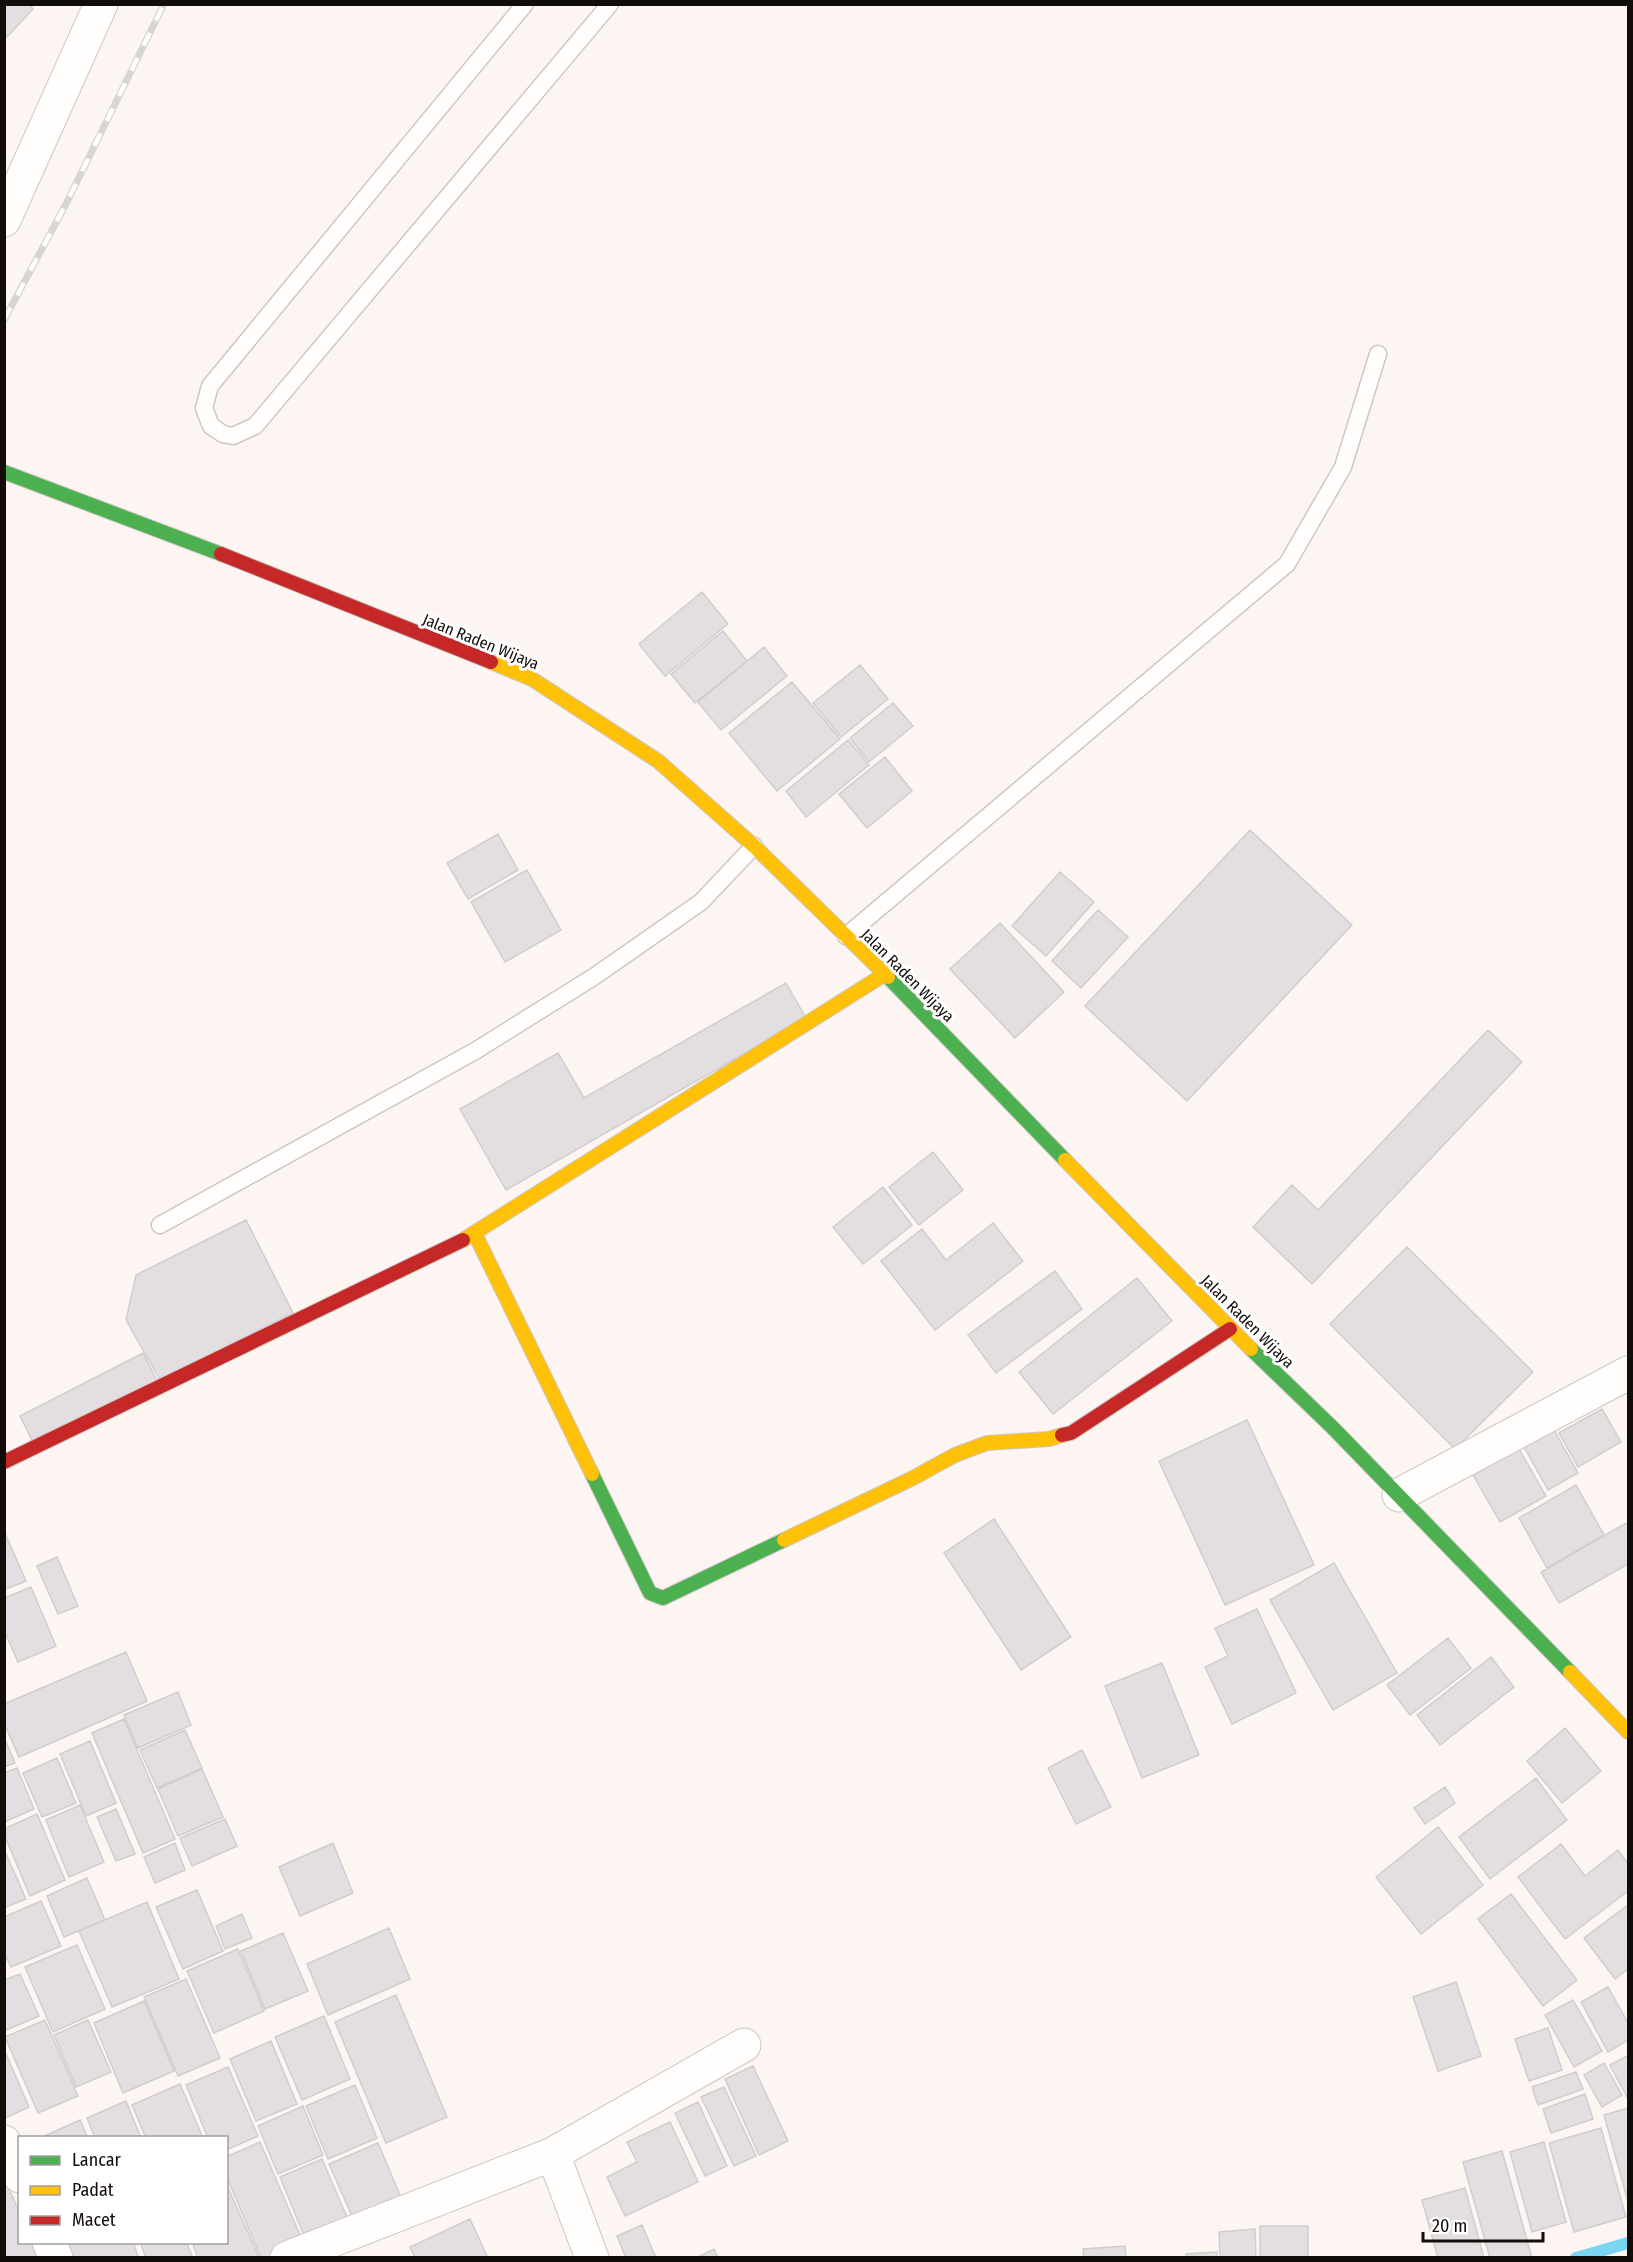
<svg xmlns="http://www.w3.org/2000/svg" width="1633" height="2262" viewBox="0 0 1633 2262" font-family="'Fira Sans Condensed',sans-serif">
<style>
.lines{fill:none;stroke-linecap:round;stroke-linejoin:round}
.stream{stroke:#7ad5f3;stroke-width:12}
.building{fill:#e3dfe1;stroke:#d1cdcf;stroke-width:1.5}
.lane-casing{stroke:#cec7c5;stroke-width:19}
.street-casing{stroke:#cec7c5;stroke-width:35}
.fast-casing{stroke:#cec7c5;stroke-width:16}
.slow-casing{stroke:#cec7c5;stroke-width:16}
.jam-casing{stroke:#cec7c5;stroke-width:16}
.lane{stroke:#fffefd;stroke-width:16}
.street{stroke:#fffefd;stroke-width:33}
.fast{stroke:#4caf50;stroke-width:14}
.slow{stroke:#ffc107;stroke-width:14}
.jam{stroke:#c62828;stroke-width:14}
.rail-casing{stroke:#d7d6d4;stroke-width:7}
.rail{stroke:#fff;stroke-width:4.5;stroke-dasharray:14;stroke-linecap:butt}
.labels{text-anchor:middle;stroke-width:6;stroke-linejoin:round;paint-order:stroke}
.street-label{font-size:16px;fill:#130d0a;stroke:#fff}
</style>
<rect width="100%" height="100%" fill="#fcf5f2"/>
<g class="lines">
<path class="stream" d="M1576,2258L1628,2243"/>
</g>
<path class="building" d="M4,4H29L33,9L7,37L4,34Z
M702,592L728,624L665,676L639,644Z
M723,631L747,661L695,703L671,674Z
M764,647L787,676L721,730L698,702Z
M860,665L888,699L841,737L813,703Z
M792,682L840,739L777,791L729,733Z
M893,703L913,726L869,762L850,738Z
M848,740L869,765L806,817L786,791Z
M885,757L912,791L867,828L839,794Z
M1250,830L1352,925L1187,1101L1085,1006Z
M498,834L518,870L468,899L447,863Z
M527,870L561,930L505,962L471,902Z
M1060,872L1094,902L1046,956L1012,926Z
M1098,910L1128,937L1081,988L1052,961Z
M1000,923L1064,992L1015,1038L950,969Z
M786,983L806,1018L506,1190L460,1109L558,1053L584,1098Z
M1488,1030L1522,1062L1312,1284L1253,1227L1292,1185L1318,1210Z
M933,1152L963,1190L919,1225L889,1187Z
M883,1187L912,1225L863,1264L833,1227Z
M246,1220L293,1313L160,1380L126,1320L136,1275Z
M993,1223L1023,1261L935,1330L881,1261L922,1229L946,1260Z
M1407,1247L1533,1372L1455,1449L1330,1324Z
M1055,1271L1082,1309L996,1373L968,1335Z
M1137,1278L1172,1321L1053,1414L1019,1372Z
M143,1353L157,1381L34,1444L20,1416Z
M1602,1409L1621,1442L1578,1467L1559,1433Z
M1247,1420L1314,1565L1225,1605L1159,1461Z
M1553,1428L1578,1473L1548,1490L1523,1445Z
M1519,1449L1546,1496L1500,1522L1473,1475Z
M1576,1485L1604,1535L1547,1568L1519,1518Z
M994,1519L1071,1637L1021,1670L944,1553Z
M1628,1522V1564L1559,1603L1541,1572Z
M4,1531L26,1581L4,1590Z
M57,1557L78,1606L58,1614L37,1566Z
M1334,1563L1397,1673L1333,1710L1270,1600Z
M31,1587L56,1646L18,1662L4,1630V1598Z
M1257,1609L1296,1693L1232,1724L1205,1667L1228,1656L1215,1628Z
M1448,1638L1471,1668L1410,1715L1387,1685Z
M126,1652L147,1701L19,1757L4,1723V1704Z
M1491,1657L1514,1687L1440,1745L1417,1715Z
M1162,1663L1199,1755L1142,1778L1105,1686Z
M178,1692L191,1725L138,1748L124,1715Z
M124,1719L175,1839L143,1853L92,1733Z
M1565,1728L1601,1771L1562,1803L1527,1761Z
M185,1730L202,1768L157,1788L140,1750Z
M4,1737L15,1763L4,1767Z
M90,1741L116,1803L86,1816L60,1754Z
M1082,1750L1111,1807L1076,1824L1048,1768Z
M57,1758L76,1803L42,1817L23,1773Z
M17,1768L34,1809L4,1822V1773Z
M202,1769L223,1817L178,1836L158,1789Z
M1536,1778L1567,1820L1490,1879L1459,1837Z
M1445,1787L1455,1803L1425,1824L1414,1808Z
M80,1805L104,1862L69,1877L46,1820Z
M116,1809L135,1854L116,1861L97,1817Z
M37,1814L65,1880L30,1896L4,1834V1829Z
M225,1819L237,1846L192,1866L180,1838Z
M1438,1827L1483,1885L1421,1934L1376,1877Z
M175,1843L185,1870L155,1883L144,1857Z
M333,1843L353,1893L300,1916L279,1867Z
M1561,1844L1585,1876L1618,1850L1628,1864V1891L1565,1939L1518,1877Z
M4,1849L26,1899L4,1908Z
M87,1878L105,1920L64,1937L47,1896Z
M197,1890L223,1951L183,1969L156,1907Z
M1511,1894L1577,1980L1543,2006L1478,1919Z
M41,1901L61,1946L11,1967L4,1952V1917Z
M147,1902L179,1979L112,2007L79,1931Z
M1628,1905V1969L1615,1979L1584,1938Z
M242,1914L252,1938L225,1949L216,1926Z
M389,1928L410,1979L328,2015L307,1964Z
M283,1933L308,1991L265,2009L241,1951Z
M77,1945L105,2009L53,2032L25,1967Z
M238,1949L264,2011L214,2033L187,1971Z
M20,1974L39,2016L4,2031V1980Z
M186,1979L220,2058L178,2076L144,1997Z
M1456,1982L1481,2056L1438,2071L1413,1997Z
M1608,1987L1628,2023V2040L1608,2052L1581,2002Z
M396,1995L447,2117L386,2143L335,2022Z
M1573,2000L1602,2051L1574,2067L1545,2015Z
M144,2001L174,2071L123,2093L94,2023Z
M324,2016L350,2079L302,2100L275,2037Z
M45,2020L78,2096L38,2113L5,2037Z
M88,2020L111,2072L76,2087L54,2035Z
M1548,2028L1562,2070L1529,2081L1515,2039Z
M271,2041L297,2104L256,2121L230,2059Z
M4,2049L29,2107L5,2118L4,2116Z
M1627,2056L1628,2057V2099L1610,2065Z
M1604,2063L1622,2095L1602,2107L1584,2075Z
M753,2066L788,2141L759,2155L725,2079Z
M228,2067L258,2136L226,2150V2138H208L186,2085Z
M1576,2072L1583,2089L1538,2105L1532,2087Z
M180,2084L203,2138H146L132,2105Z
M355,2085L377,2138L328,2159L306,2106Z
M724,2087L756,2156L734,2166L701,2097Z
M1585,2094L1593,2119L1551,2133L1543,2109Z
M126,2101L141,2138H95L87,2118Z
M698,2102L727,2166L705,2176L675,2113Z
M303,2106L323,2155L278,2174L258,2126Z
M1628,2108V2202L1604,2115Z
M80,2120L88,2138H40Z
M670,2122L698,2182L625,2216L607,2177L637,2162L627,2142Z
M1601,2128L1626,2217L1574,2232L1549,2143Z
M260,2142L303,2242L268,2258H261L226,2175V2157Z
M1544,2142L1566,2222L1532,2232L1510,2152Z
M378,2143L403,2202L355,2223L329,2164Z
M1502,2151L1532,2258H1490L1463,2162Z
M322,2159L350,2224L307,2243L280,2177Z
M4,2177L20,2214V2242H31L37,2258H4Z
M226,2183L259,2258H198L192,2242H226Z
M1465,2188L1484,2258H1438L1422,2200Z
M470,2219L488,2258H415L410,2247Z
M642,2225L656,2258H626L617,2236Z
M1260,2226H1308V2258H1260Z
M1255,2229L1256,2258H1220L1219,2232Z
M61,2242H133L138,2256L134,2258H67Z
M140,2242H186L193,2258H146Z
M1125,2246L1126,2258H1084L1083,2249Z
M714,2249L718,2258H696Z
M1217,2252V2258H1186V2254Z"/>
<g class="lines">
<defs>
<path id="lane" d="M525,4L210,386L204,408L211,426L223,434L233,436L255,426L610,4
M846,936L1287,564L1343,467L1378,354
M160,1225L475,1051L595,976L701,902L754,846"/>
<path id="street" d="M4,220L101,4
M1399,1495L1628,1373
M4,2142L20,2176
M553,2154L592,2258
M49,2242L56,2258
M287,2258L553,2154L744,2045"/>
<path id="fast" d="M4,472L221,554
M888,977L1065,1160
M1251,1349L1333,1428L1570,1672
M592,1474L650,1593L663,1598L784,1540"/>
<path id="slow" d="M491,662L532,679L658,761L754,846L888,977
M1065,1160L1251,1349
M475,1234L592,1474
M463,1240L885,974
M784,1540L913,1478L955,1455L987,1443L1049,1439L1062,1435
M1570,1672L1628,1732"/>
<path id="jam" d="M221,554L491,662
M1062,1435L1071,1433L1230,1329
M4,1462L463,1240"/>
</defs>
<use href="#lane" class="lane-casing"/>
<use href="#street" class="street-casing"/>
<use href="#fast" class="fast-casing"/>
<use href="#slow" class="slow-casing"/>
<use href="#jam" class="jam-casing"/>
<use href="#lane" class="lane"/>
<use href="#street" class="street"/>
<use href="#fast" class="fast"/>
<use href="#slow" class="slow"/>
<use href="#jam" class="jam"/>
<defs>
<path id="rail" d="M4,320L66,204L164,4"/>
</defs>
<use href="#rail" class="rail-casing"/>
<use href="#rail" class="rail"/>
</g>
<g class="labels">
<g class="street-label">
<text transform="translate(481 641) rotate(22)" y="6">Jalan Raden Wijaya</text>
<text transform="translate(908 975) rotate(45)" y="6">Jalan Raden Wijaya</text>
<text transform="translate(1248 1321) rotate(45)" y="6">Jalan Raden Wijaya</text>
</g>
</g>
<rect width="1633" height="2262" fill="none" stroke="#130d0a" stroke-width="12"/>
<rect x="18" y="2136" width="210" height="108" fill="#ffffff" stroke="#a19e9d" stroke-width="1.5"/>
<rect x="30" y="2156" width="30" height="9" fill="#4caf50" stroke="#a19e9d" stroke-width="1.5"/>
<text x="72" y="2166" font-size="18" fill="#130d0a">Lancar</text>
<rect x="30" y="2186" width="30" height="9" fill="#ffc107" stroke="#a19e9d" stroke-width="1.5"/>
<text x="72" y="2196" font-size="18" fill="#130d0a">Padat</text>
<rect x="30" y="2216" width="30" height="9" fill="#c62828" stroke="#a19e9d" stroke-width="1.5"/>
<text x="72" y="2226" font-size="18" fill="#130d0a">Macet</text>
<path d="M1423 2232v9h120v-9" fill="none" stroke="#130d0a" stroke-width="3"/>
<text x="1432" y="2232" font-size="18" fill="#130d0a" stroke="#ffffff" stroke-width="4.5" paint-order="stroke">20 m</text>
</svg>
